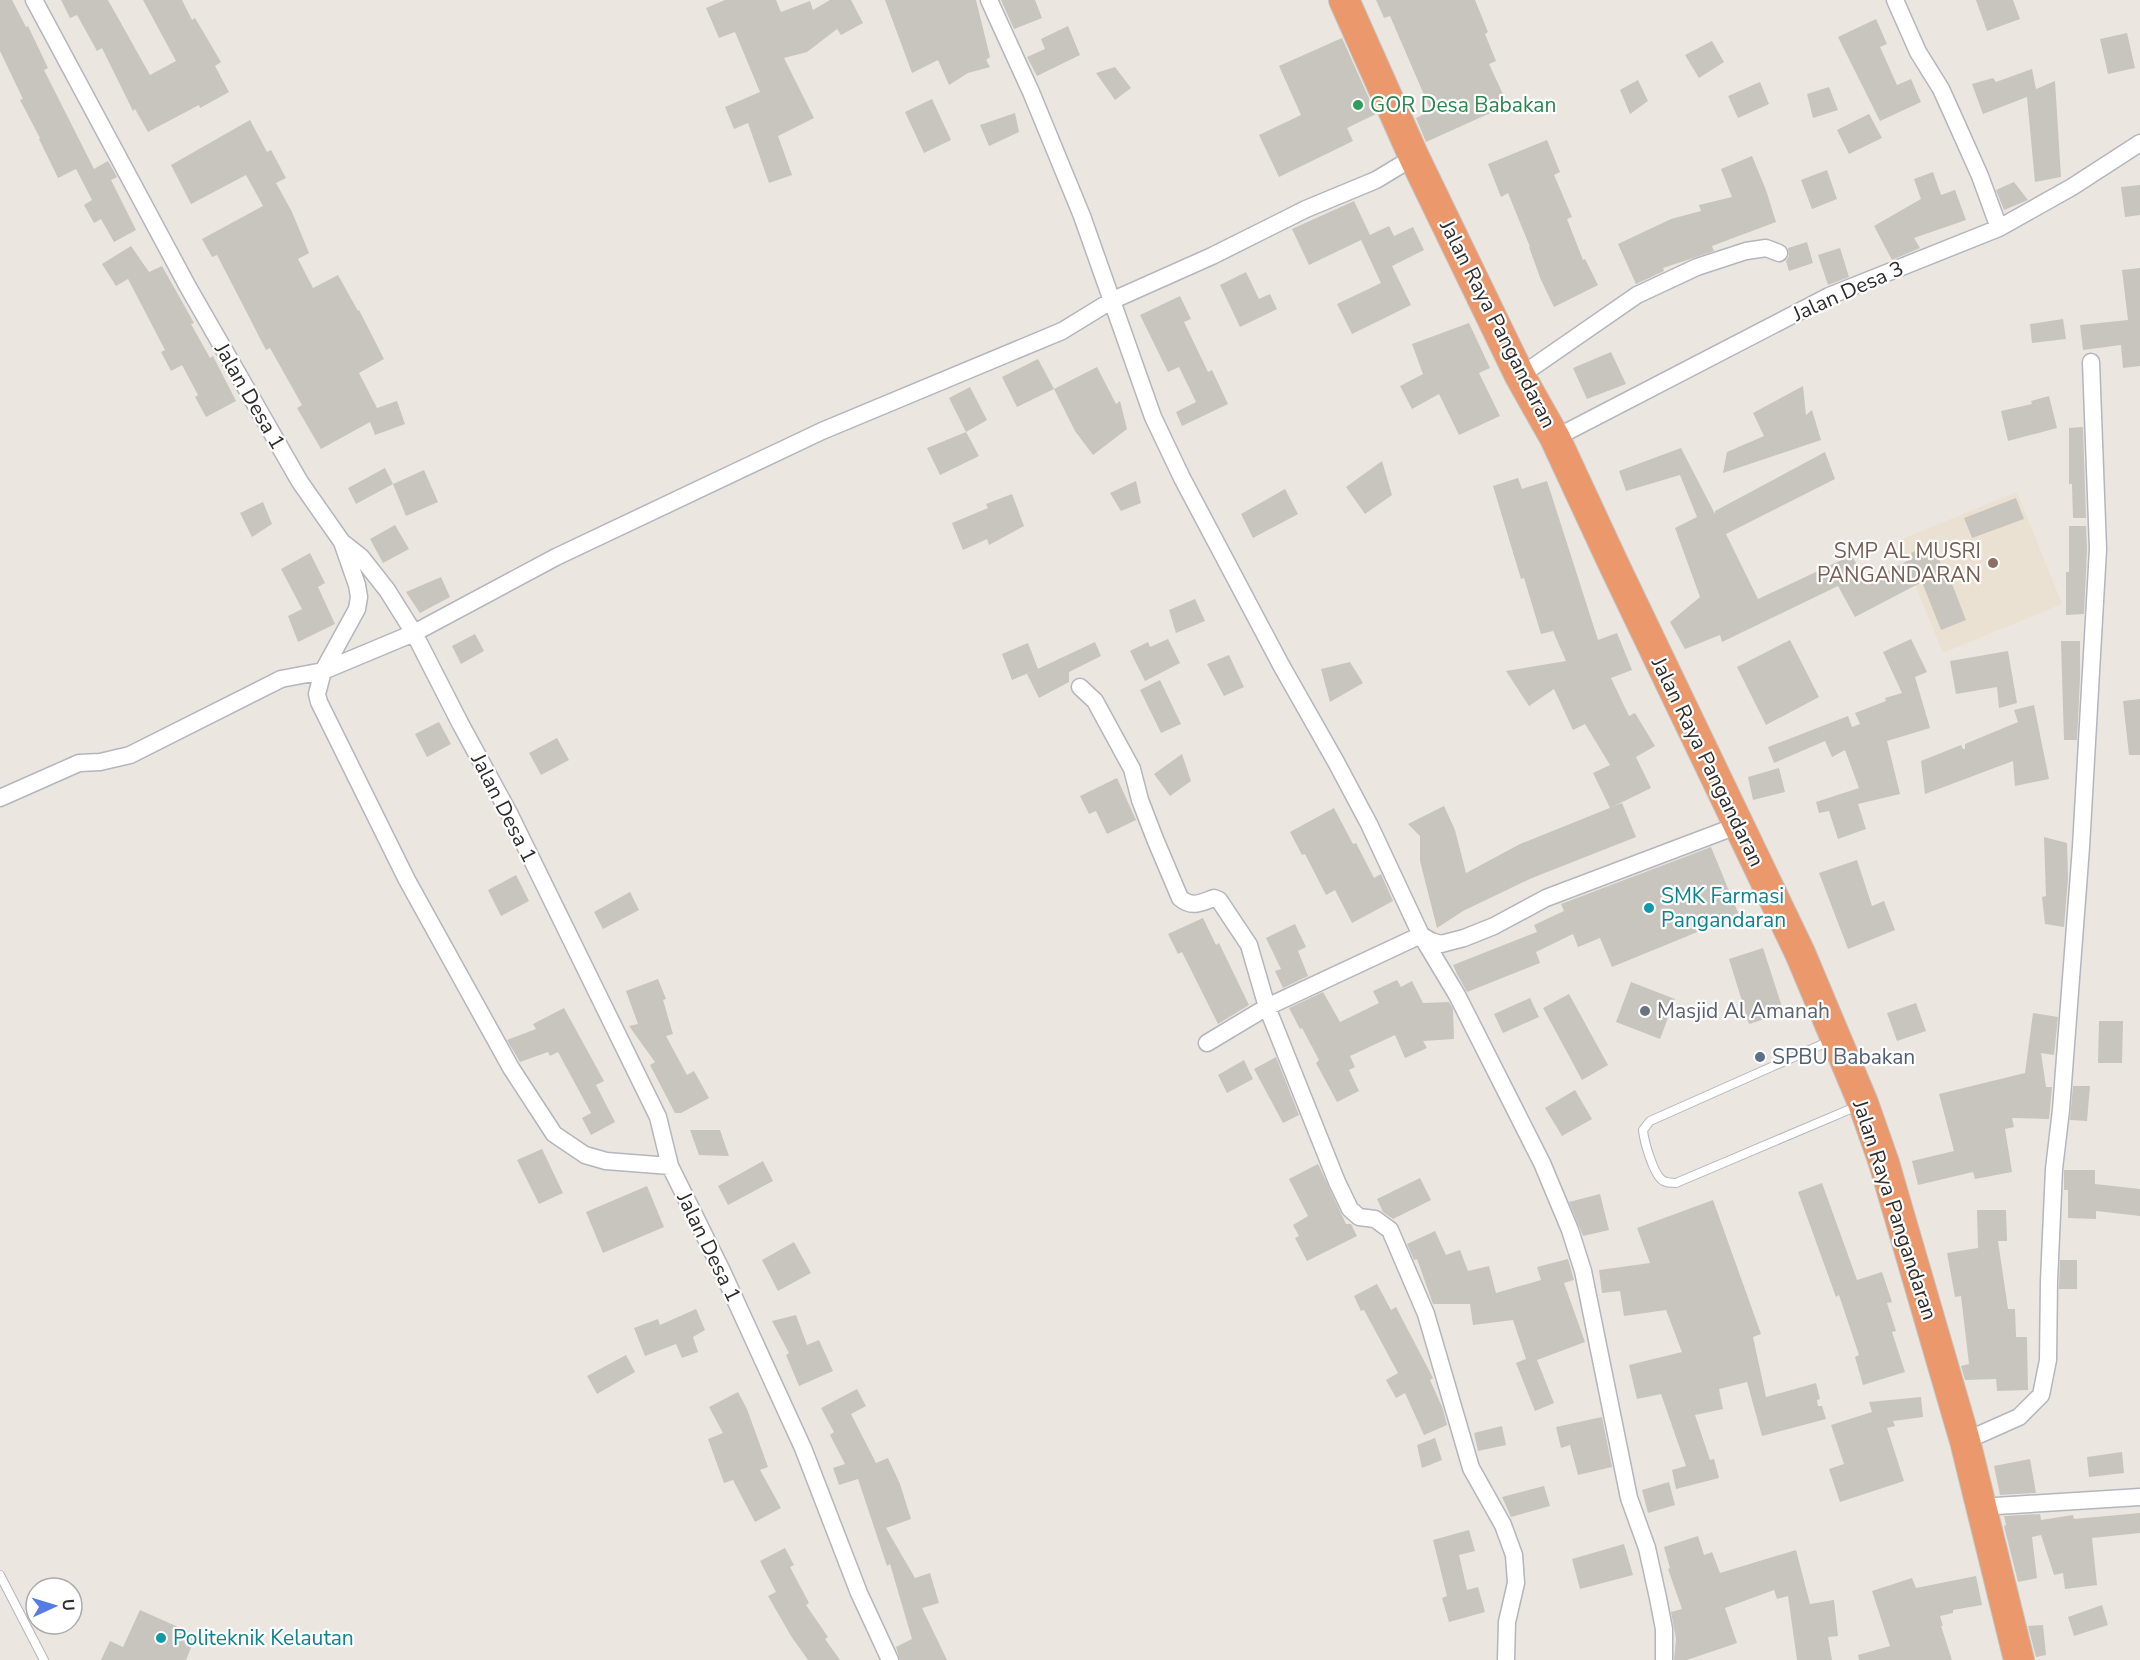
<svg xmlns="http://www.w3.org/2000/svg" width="2140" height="1660" viewBox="0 0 2140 1660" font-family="'Nunito Sans',sans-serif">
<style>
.education{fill:#ebe1d2;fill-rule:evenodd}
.building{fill:#c8c4be}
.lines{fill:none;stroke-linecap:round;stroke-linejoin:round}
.lane-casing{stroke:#b4b6be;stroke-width:10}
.street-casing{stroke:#b4b6be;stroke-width:19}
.highway-casing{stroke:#c4c4c4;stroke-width:32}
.lane{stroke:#fff;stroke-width:8}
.street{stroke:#fff;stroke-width:16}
.highway{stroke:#eb996c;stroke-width:30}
.leisure-dot{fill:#2e9e5b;stroke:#fff;stroke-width:2}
.education-dot{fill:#8d6e63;stroke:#fff;stroke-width:2}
.culture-dot{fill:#0f9aa8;stroke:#fff;stroke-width:2}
.worship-dot{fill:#6b7280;stroke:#fff;stroke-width:2}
.service-dot{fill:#5c6f8a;stroke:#fff;stroke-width:2}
.labels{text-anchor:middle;stroke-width:4.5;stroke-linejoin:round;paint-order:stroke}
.leisure-label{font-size:21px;fill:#27864d;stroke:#fff;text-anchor:start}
.street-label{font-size:21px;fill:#2c2c2c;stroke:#fff}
.education-label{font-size:21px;fill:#785e54;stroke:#fff;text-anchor:end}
.culture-label{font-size:21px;fill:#0d838f;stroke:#fff;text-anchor:start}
.worship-label{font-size:21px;fill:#5b616d;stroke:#fff;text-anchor:start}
.service-label{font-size:21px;fill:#4e5e75;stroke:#fff;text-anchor:start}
</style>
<rect width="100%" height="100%" fill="#ece6e0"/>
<path class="education" d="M2017,492L2062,604L1943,653L1897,541ZM2016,498L2023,519L1971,538L1964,518ZM1933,544L1922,582L1911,553ZM1949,576L1966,620L1941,630L1924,586Z"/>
<path class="building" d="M0,0H12L26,27L28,26L48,68L44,70L94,169L108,161L117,177L111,180L136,230L114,242L101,219L94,223L84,205L92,200L76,169L58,178L39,139L40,138L20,100L23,99L0,51Z
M61,0H108L150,75L176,61L143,0H182L192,20L195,18L221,62L215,66L229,92L200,108L199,105L148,132L135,109L133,111L102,48L97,51L77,15L70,18Z
M725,0H776L781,12L810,1L813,10L830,0H851L863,23L841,35L837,29L807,52L784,58L814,118L778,136L792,175L769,183L748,123L734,129L725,107L760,92L735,32L719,38L706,8Z
M885,0H976L990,57L986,60L990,67L968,73L949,85L938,60L912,73Z
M1001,0H1035L1042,18L1014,29Z
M1376,0H1475L1488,32L1485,34L1496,61L1489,64L1508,105L1426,142L1416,118L1431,111L1390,16L1384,18Z
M1976,0H2013L2020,19L1987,31Z
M1876,19L1887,44L1880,47L1897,85L1911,79L1921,102L1880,121L1838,37Z
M1068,26L1080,55L1037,76L1027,57L1045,49L1041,39Z
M2127,33L2135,68L2108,74L2100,39Z
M1342,38L1376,114L1347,128L1353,141L1279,177L1259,135L1301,115L1279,66Z
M1712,41L1724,62L1699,78L1685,55Z
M1115,67L1131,88L1115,100L1096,73Z
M2032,69L2036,89L2055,81L2061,177L2035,182L2027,97L1983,114L1972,84L1993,78L1996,82Z
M1638,80L1648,101L1630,114L1620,90Z
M1760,82L1769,104L1738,118L1728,96Z
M1829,87L1838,110L1813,118L1807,94Z
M932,99L951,140L924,153L905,112Z
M1015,113L1019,132L989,146L980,125Z
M1869,114L1882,138L1849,154L1837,130Z
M250,120L267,152L271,150L286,178L276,183L292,212L309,253L298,259L313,288L338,275L358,311L359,310L384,359L359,373L377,408L397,401L405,424L375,435L370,422L321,449L297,408L302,405L270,348L266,350L217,255L212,257L202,239L263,206L246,175L191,204L171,165Z
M1547,140L1560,172L1554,175L1572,217L1567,219L1583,260L1585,259L1598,285L1554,307L1541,280L1529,247H1530L1508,193L1501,197L1488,164Z
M1752,156L1766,190L1776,222L1712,246L1714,251L1663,268L1664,271L1636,284L1618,244L1671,219L1701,211L1699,205L1732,197L1721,169Z
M1827,170L1837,199L1812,209L1801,180Z
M1933,172L1941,195L1955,190L1966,220L1914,238L1920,248L1892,260L1874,226L1921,199L1914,179Z
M2014,182L2028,200L2004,210L1996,190Z
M2140,185V215L2125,217L2121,187Z
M1354,201L1370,235L1389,226L1394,236L1413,227L1424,250L1392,266L1411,305L1352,334L1337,304L1381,283L1361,240L1309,265L1292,229Z
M1807,242L1813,263L1789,271L1786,261L1789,256L1788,248Z
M131,246L149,272L162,266L194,323L191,324L210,358L213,356L236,401L206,417L195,397L198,395L182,365L171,371L161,352L165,350L128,279L116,286L102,264Z
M1840,248L1849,277L1828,285L1818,255Z
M2140,268V366L2123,368L2121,345L2083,350L2080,325L2128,320L2122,270Z
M1246,272L1259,299L1270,294L1277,309L1240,327L1220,285Z
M1180,296L1191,319L1184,322L1208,372L1212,370L1228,404L1182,426L1176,412L1196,402L1179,367L1168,372L1140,315Z
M2063,319L2066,339L2032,343L2030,324Z
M1469,323L1490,368L1479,373L1500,416L1459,435L1439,394L1412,409L1400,386L1423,374L1412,344Z
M1611,352L1626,384L1587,399L1573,368Z
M1038,359L1054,389L1017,407L1002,377Z
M1097,367L1116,404L1120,401L1127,429L1093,455L1075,431L1054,389Z
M1803,386L1806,415L1812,410L1821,440L1723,473L1727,452L1764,436L1753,413Z
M970,387L987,420L966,432L949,398Z
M2049,396L2057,428L2008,441L2001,411L2032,404L2031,401Z
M2083,427L2086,518H2073L2072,484H2069V428Z
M966,432L979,456L940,475L927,448Z
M1681,448L1715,514V511L1825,452L1835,479L1726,534L1758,599L1852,555L1865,583L1913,558L1911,553L1933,544L1946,577L1949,576L1966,620L1941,630L1922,582L1855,617L1838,586L1722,642L1720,635L1685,649L1670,622L1700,597L1675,528L1697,517L1680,475L1626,491L1619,471Z
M1382,461L1392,495L1365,514L1346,487Z
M385,468L393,484L356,504L348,488Z
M424,470L438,502L406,516L393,484Z
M1518,478L1522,489L1547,481L1598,640L1617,633L1632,670L1611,678L1629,716L1635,713L1655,746L1636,757L1651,788L1610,808L1593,773L1610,765L1585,724L1573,730L1554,689L1529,706L1506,671L1566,661L1553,631L1541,634L1524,578L1521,579L1493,486Z
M1136,481L1141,503L1121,511L1110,493Z
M1285,489L1298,514L1253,538L1241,514Z
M1012,494L1024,526L989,545L987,539L963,550L952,523L988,508L986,504Z
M2016,498L2024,519L1972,538L1964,518Z
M263,502L272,524L252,537L240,513Z
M395,525L409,549L383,563L370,539Z
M2069,526H2086L2087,549L2084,614L2066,615V572H2069Z
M310,553L325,583L318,587L335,624L298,642L288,616L302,609L281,569Z
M441,577L450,597L420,613L406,592Z
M1195,599L1205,621L1176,633L1169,610Z
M475,634L484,651L461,664L452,646Z
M1168,639L1180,663L1145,681L1130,651L1148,642L1150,647Z
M1911,639L1927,672L1915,677L1930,728L1887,741L1900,794L1858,804L1866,829L1838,839L1829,811L1819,813L1816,802L1859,788L1845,750L1832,757L1825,741L1774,763L1768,747L1848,716L1852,727L1860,724L1855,713L1886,701L1885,698L1902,693L1883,652Z
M1790,640L1819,697L1766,725L1737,667Z
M2061,641H2080V678L2077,740H2064Z
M1095,642L1101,656L1069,672V682L1039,698L1027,674Z
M1028,643L1038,669L1012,680L1002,654Z
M2008,651L2017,703L1999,708L1997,687L1956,694L1950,661Z
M1229,655L1244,687L1224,696L1207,664Z
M1350,662L1363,683L1330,702L1321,669Z
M1160,680L1181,724L1161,733L1140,690Z
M2140,699V755H2129L2123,701Z
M2034,705L2049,779L2015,786L2013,761L1925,794L1921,761L1961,745L1963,749H1965V744L2018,722L2014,710Z
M439,722L451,744L427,757L415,734Z
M557,738L569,760L541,775L529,753Z
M1182,754L1191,781L1170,796L1154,774Z
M1779,768L1785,792L1753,800L1748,777Z
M1117,778L1136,820L1107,834L1096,811L1089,814L1080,796Z
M1622,803L1636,837L1532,878L1463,911L1437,928L1420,861V836L1408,824L1444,806L1455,830L1466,873L1520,844Z
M1334,808L1353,844L1356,843L1374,878L1381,874L1393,901L1352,923L1335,890L1326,895L1305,854L1302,855L1290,832Z
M2044,837L2067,843L2068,878L2064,927L2045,924L2042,897L2046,896Z
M1711,847L1739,915L1612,967L1600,938L1578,947L1573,934L1536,952L1540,963L1467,992L1457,974L1453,965L1537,932L1534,925L1564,911L1561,904Z
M1857,860L1872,906L1884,901L1895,930L1848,949L1819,873Z
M516,875L529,901L501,916L488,890Z
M630,892L639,910L603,929L594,912Z
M1203,918L1216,945L1219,943L1249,1005L1218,1024L1182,952L1178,954L1168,934Z
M1295,924L1306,947L1298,951L1308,976L1283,988L1275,971L1281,969L1266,938Z
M1763,948L1784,1013L1749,1024L1729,959Z
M658,979L666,999L663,1000L673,1034L666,1036L687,1075L694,1071L709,1098L681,1113H675L650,1065L655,1062L629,1026L638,1024L626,991Z
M1397,980L1401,987L1412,981L1423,1003L1449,1002L1453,1009L1454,1039L1423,1041L1427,1048L1405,1058L1395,1035L1350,1056L1355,1067L1349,1070L1359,1091L1337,1102L1316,1063L1319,1060L1302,1028L1300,1029L1289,1008L1323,992L1340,1022L1379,1003L1373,991Z
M1631,982L1675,999L1660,1039L1616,1022Z
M1569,994L1608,1065L1582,1080L1543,1008Z
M1530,998L1539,1017L1503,1033L1494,1014Z
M1916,1003L1926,1031L1897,1041L1887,1013Z
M564,1008L604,1081L596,1085L615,1122L591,1135L582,1118L591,1113L558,1052L550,1056L548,1052L520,1062L507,1040L536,1029L533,1024Z
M2033,1013L2058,1017L2054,1055L2041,1053L2046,1087H2052L2049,1119L2012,1118L2014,1127L2005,1129L2012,1172L1975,1179L1973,1172L1918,1185L1912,1161L1954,1151L1939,1094L2025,1073Z
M2099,1021H2123L2122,1063H2098Z
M1276,1057L1299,1115L1283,1123L1254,1069Z
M1244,1060L1253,1079L1227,1093L1218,1075Z
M2073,1086H2090L2087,1121L2070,1120Z
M1575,1090L1592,1119L1562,1136L1545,1108Z
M690,1130H720L729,1156L699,1155Z
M542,1149L563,1193L539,1204L517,1160Z
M763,1161L773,1181L728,1205L718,1186Z
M1318,1164L1346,1224H1351L1357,1236L1307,1261L1295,1238L1299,1236L1293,1225L1308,1216L1289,1179Z
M2064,1170H2095V1184L2140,1189V1216L2096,1211V1219L2068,1218V1190H2064Z
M1420,1178L1431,1200L1393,1219L1383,1212L1377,1199Z
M1822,1183L1857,1280L1882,1272L1892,1302L1887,1303L1896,1331L1892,1332L1905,1372L1863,1385L1855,1357L1859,1355L1839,1295L1836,1297L1798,1192Z
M647,1186L664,1227L603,1253L586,1212Z
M1600,1194L1609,1230L1583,1236L1569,1202Z
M1713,1200L1761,1334L1753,1337L1766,1397L1816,1383L1820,1399L1817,1400L1818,1406H1822L1826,1419L1762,1436L1747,1382L1719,1389L1723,1409L1695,1415L1710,1460L1714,1459L1719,1478L1676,1489L1672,1470L1686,1466L1661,1394L1637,1399L1629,1365L1682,1352L1666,1310L1624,1316L1620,1291L1602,1293L1599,1270L1650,1263L1637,1228Z
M1977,1210H2006L2007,1241H1998L2008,1309H2015L2016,1337H2027L2028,1390L1997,1391L1996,1379L1965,1380L1961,1366L1969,1364L1961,1296L1955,1297L1947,1253L1978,1248Z
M1435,1231L1446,1255L1460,1250L1468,1271L1489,1266L1496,1293L1541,1280L1537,1267L1568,1259L1574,1280L1564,1283L1585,1342L1537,1360L1554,1403L1535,1411L1516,1363L1526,1359L1513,1320L1473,1325L1470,1304H1433L1417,1259L1414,1260L1407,1244Z
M794,1242L811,1273L778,1291L762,1260Z
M2060,1260H2077V1289H2059Z
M1377,1284L1391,1310L1396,1307L1433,1378L1430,1380L1443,1409L1447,1425L1424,1435L1405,1393L1396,1398L1386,1380L1398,1373L1364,1310L1361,1311L1354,1296Z
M696,1309L705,1330L693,1337L698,1352L682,1358L676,1344L645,1356L634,1328L658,1319L660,1325Z
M796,1315L807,1345L819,1340L833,1371L799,1386L786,1355L789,1353L772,1321Z
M626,1355L635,1372L597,1394L587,1376Z
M857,1389L866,1406L851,1414L876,1463L888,1458L900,1484L911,1519L886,1528L915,1578L930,1573L939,1603L922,1608L947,1660H900L896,1647L912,1639L890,1564L887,1566L858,1479L839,1485L833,1468L845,1464L830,1435L834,1432L821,1408Z
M738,1392L747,1409L768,1467L760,1470L781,1508L755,1522L733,1480L724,1483L708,1439L723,1433L709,1407Z
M1921,1397L1923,1417L1893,1421L1895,1426L1887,1428L1904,1481L1840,1502L1829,1469L1844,1464L1831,1425L1872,1412L1869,1402Z
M1602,1417L1612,1467L1578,1475L1570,1445L1561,1448L1556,1427Z
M1502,1426L1506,1445L1478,1451L1474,1433Z
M1435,1438L1442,1460L1422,1468L1417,1445Z
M2122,1452L2124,1473L2089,1477L2087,1457Z
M2030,1459L2036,1493L2000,1495L1994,1466Z
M1669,1482L1675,1505L1648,1513L1642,1490Z
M1544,1486L1550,1506L1511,1517L1502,1497Z
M2140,1513V1533L2092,1538L2097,1585L2065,1589L2063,1573L2054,1575L2041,1535L2032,1537L2037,1578L2018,1582L2004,1526L2006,1525L2004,1516L2040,1514L2041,1520L2073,1515L2074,1519Z
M1469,1530L1475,1551L1459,1555L1467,1590L1478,1587L1485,1612L1449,1622L1442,1598L1447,1596L1433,1540Z
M1698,1536L1704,1555L1712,1552L1720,1573L1796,1550L1810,1604L1834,1600L1838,1636L1828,1637L1832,1660H1797L1788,1596L1777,1599L1774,1590L1725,1608L1737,1643L1687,1660H1674L1676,1639L1671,1612L1682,1609L1668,1569L1670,1568L1664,1547Z
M1624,1544L1633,1575L1580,1589L1572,1559Z
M785,1548L794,1565L790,1567L809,1603L806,1605L828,1637L825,1639L840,1660H808L791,1636L768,1596L776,1592L760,1561Z
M1976,1576L1982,1605L1953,1610V1613L1940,1616L1943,1626H1941L1952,1660H1859L1858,1655L1890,1646L1872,1591L1912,1578L1916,1588Z
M2102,1605L2108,1625L2074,1636L2068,1617Z
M140,1610L196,1635L186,1660H101L110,1641L123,1647Z
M2043,1625L2046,1655L2036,1657L2028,1626Z"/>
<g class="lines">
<defs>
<path id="lane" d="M1832,1040L1650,1121L1643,1130C1644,1141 1653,1173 1662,1180C1666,1183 1670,1183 1676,1183L1860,1105
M0,1575L44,1660"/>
<path id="street" d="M34,0L188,287L300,482L342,542L361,557L387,590L414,633L460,723L509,813L658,1117L670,1166L722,1271L803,1448L859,1593L890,1660
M989,0L1031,92L1082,216L1153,417L1182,478L1281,665L1336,762L1369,824L1421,935L1457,995L1542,1163L1570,1230L1583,1271L1629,1498L1647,1548L1658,1598L1664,1629V1660
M1895,0L1918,52L1941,89L1955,120L1980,176L1999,228
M1520,376L1637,295L1697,267L1746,251L1766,248L1779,253
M1555,438L1829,296L1999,228L2072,187L2140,143
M342,542L357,585L359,597L357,609L323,671L317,694L319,702L407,880L511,1068L554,1134L585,1155L606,1161L670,1166
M1080,687L1095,701L1132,769L1140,800L1155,839L1180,898C1192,908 1200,903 1214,898L1219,900L1249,945L1267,1007L1337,1182L1350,1209L1359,1217L1375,1219L1390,1230L1426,1314L1471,1468L1503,1525L1514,1555L1516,1583L1507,1622L1506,1660
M0,798L79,763L100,762L130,755L281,679L323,671L414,633L556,557L822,431L1062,331L1111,301L1212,256L1306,209L1376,180L1414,157
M1207,1043L1267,1007L1421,935L1431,941L1441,944L1464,938L1494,926L1546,898L1739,825
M1965,1441L2019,1417L2041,1395L2048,1360L2049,1281L2054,1169L2061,1110L2081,847L2098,549L2091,362
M1980,1507L2140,1497"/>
<path id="highway" d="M1344,0L1414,157L1520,376L1555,438L1614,565L1800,953L1863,1103L1884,1163L1965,1441L2019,1660"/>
</defs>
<use href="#lane" class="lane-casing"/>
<use href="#street" class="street-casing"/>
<use href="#highway" class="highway-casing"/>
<use href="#lane" class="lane"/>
<use href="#street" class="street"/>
<use href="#highway" class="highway"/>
</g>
<circle class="leisure-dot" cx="1358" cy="105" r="6"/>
<circle class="education-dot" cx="1993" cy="563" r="6"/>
<g class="culture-dot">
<circle cx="1649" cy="908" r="6"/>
<circle cx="161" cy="1638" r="6"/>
</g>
<circle class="worship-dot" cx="1645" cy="1011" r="6"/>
<circle class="service-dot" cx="1760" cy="1057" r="6"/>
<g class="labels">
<g class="leisure-label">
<text x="1370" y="112">GOR Desa Babakan</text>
</g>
<g class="street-label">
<text transform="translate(1848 291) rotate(-24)" y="7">Jalan Desa 3</text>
<text transform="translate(1498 324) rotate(63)" y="7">Jalan Raya Pangandaran</text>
<text transform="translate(250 396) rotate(60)" y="7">Jalan Desa 1</text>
<text transform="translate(1708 762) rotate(64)" y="7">Jalan Raya Pangandaran</text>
<text transform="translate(504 808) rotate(63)" y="7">Jalan Desa 1</text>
<text transform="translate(1895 1210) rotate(72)" y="7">Jalan Raya Pangandaran</text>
<text transform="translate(709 1247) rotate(64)" y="7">Jalan Desa 1</text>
</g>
<g class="education-label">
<text x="1981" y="558">SMP AL MUSRI<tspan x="1981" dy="24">PANGANDARAN</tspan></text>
</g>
<g class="culture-label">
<text x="1661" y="903">SMK Farmasi<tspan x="1661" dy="24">Pangandaran</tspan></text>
<text x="173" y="1645">Politeknik Kelautan</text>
</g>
<g class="worship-label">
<text x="1657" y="1018">Masjid Al Amanah</text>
</g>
<g class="service-label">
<text x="1772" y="1064">SPBU Babakan</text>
</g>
</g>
<g transform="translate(54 1606) rotate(86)"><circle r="28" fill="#ffffff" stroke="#ababab" stroke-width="1.5"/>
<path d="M0-4.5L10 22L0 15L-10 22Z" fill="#557be4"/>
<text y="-9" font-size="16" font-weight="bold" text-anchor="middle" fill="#2c2c2c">U</text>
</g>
</svg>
